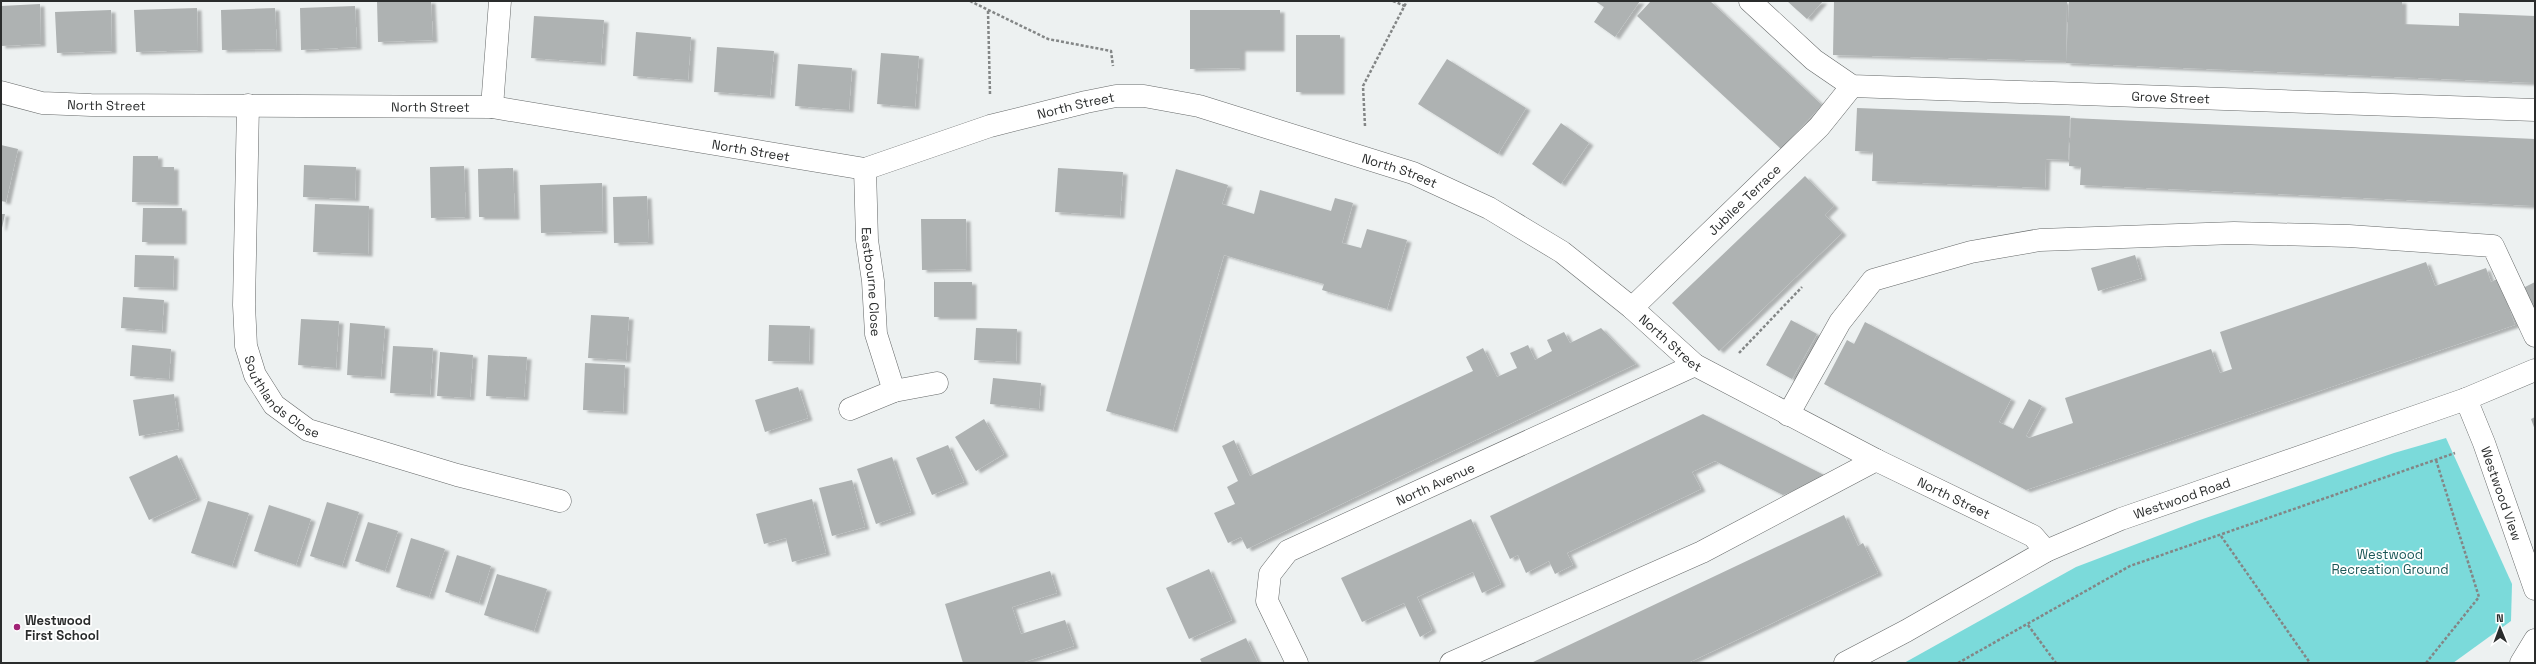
<svg xmlns="http://www.w3.org/2000/svg" width="2536" height="664" viewBox="0 0 2536 664" font-family="'Space Grotesk',sans-serif">
<style>
.green{fill:#7bdada}
.building{fill:#aeb2b2;filter:url(#shadow)}
.lines{fill:none;stroke-linecap:round;stroke-linejoin:round}
.minor-casing{stroke:#656868;stroke-width:23}
.path{stroke:#838686;stroke-width:2.5;stroke-dasharray:3 2;stroke-linecap:butt}
.minor{stroke:#fff;stroke-width:22}
.poi-dot{fill:#a12376;stroke:#fff;stroke-width:1.5}
.labels{text-anchor:middle;stroke-width:3.5;stroke-linejoin:round;paint-order:stroke}
.street-label{font-size:13px;fill:#2a2c2c;stroke:#fff}
.park-label{font-size:13px;fill:#1b5858;stroke:#fff}
.poi-label{font-size:13px;font-weight:bold;fill:#2a2c2c;stroke:#fff;text-anchor:start}
</style>
<defs>
<filter id="shadow"><feDropShadow dx="4.5" dy="2.5" stdDeviation="1" flood-color="#0004"/></filter>
</defs>
<rect width="100%" height="100%" fill="#edf1f1"/>
<path class="green" d="M2446,438L2512,584L2511,621L2453,663H1904L2076,567L2197,521L2394,453Z"/>
<path class="building" d="M377,1H431L433,40L378,42Z
M1595,1H1640L1615,37L1594,22L1604,7Z
M1651,1H1710L1822,105L1781,149L1637,16Z
M1787,1H1823L1807,19Z
M1834,1H2067L2066,61L1833,55Z
M2069,1H2402V24L2459,26V13L2535,16V83L2066,63Z
M40,4L41,44L1,46V6Z
M355,6L357,47L301,50L300,8Z
M197,8L198,50L136,52L134,10Z
M275,8L277,49L222,50L221,10Z
M111,10L112,51L57,53L55,12Z
M1190,10H1280V49H1241V68L1190,69Z
M534,16L604,20L601,63L531,58Z
M636,32L691,37L688,80L633,76Z
M1296,35H1340V92H1296Z
M717,47L774,51L770,96L714,92Z
M881,53L919,56L915,107L877,104Z
M1447,59L1526,108L1498,154L1418,104Z
M798,64L852,68L849,110L795,106Z
M1857,108L2070,116L2068,160L2046,159L2045,188L1872,181L1873,152L1855,151Z
M2071,118L2535,139V206L2080,185L2081,167L2069,166Z
M1561,123L1589,143L1561,184L1532,164Z
M1,145L18,149L6,202L1,201Z
M133,156H158V167H174V203L132,202Z
M304,165L356,167L355,199L303,197Z
M464,166L466,217L431,218L430,167Z
M513,168L515,217H479L478,169Z
M1058,168L1123,172L1120,216L1055,212Z
M1176,169L1228,185L1222,204L1254,214L1260,190L1331,211L1335,198L1353,203L1342,243L1361,248L1367,229L1407,240L1387,309L1322,290L1324,284L1224,255L1173,430L1106,411Z
M1805,176L1834,206L1825,215L1842,233L1719,351L1672,303Z
M602,183L603,231L541,233L540,185Z
M647,196L649,242L614,243L613,197Z
M315,204L369,206L368,254L313,252Z
M143,208H182V242H142Z
M1,214H5L2,228H1Z
M921,219H966L967,269L922,270Z
M135,255L174,256L173,288L134,287Z
M2135,255L2142,278L2098,291L2091,268Z
M2426,262L2435,286L2486,268L2491,282L2499,278L2515,325L2026,490L1824,384L1847,340L1854,344L1865,322L2011,399L1999,422L2013,429L2029,399L2042,406L2026,436L2029,438L2073,423L2065,398L2211,349L2220,373L2232,369L2220,332Z
M934,282H972V317H934Z
M2535,282V316L2521,289Z
M123,297L164,300L162,331L121,328Z
M591,315L629,317L626,360L588,358Z
M301,319L339,321L336,368L298,365Z
M1791,320L1817,334L1792,379L1766,365Z
M350,323L385,326L381,377L347,375Z
M769,325L810,326L809,362L768,361Z
M976,328L1017,329L1016,362L974,360Z
M1601,328L1636,364L1247,549L1241,537L1228,543L1214,513L1235,504L1227,487L1238,481L1222,446L1234,440L1250,476L1473,371L1466,357L1483,348L1497,377L1517,368L1510,353L1528,345L1535,360L1552,351L1547,340L1564,332L1570,343Z
M132,345L171,349L169,379L130,376Z
M393,346L433,348L430,395L390,393Z
M440,352L473,355L470,398L437,396Z
M488,355L527,357L524,398L486,396Z
M585,363L625,365L623,412L583,410Z
M993,378L1041,383L1039,409L990,404Z
M798,387L808,418L765,432L755,400Z
M174,394L179,429L139,436L133,400Z
M1703,414L1828,477L1783,495L1715,461L1692,472L1701,489L1567,553L1573,565L1555,574L1549,561L1526,573L1518,555L1510,559L1490,516Z
M2535,417V430L2531,419Z
M984,419L1004,454L976,471L955,437Z
M948,445L964,482L932,495L916,458Z
M177,455L197,498L149,520L129,477Z
M892,457L911,512L876,524L857,469Z
M852,480L865,527L832,536L819,488Z
M812,499L826,553L792,562L786,538L764,544L756,514Z
M208,501L249,513L232,566L191,553Z
M327,502L359,512L342,566L310,556Z
M269,505L311,519L296,565L254,551Z
M1844,515L1858,546L1863,543L1878,573L1690,662L1531,663Z
M1471,519L1501,584L1482,593L1473,572L1417,597L1432,630L1420,637L1404,603L1362,622L1341,578Z
M368,522L398,531L385,571L355,561Z
M411,538L445,549L429,597L396,587Z
M457,555L491,566L479,603L445,592Z
M1209,569L1232,620L1189,639L1166,588Z
M1050,571L1057,593L1012,607L1021,634L1065,620L1074,646L1021,663H963L945,604Z
M497,574L547,589L534,631L484,615Z
M1246,638L1258,663H1202L1200,659Z"/>
<g class="lines">
<defs>
<g id="minor">
<path id="s1" d="M1750,1L1814,60L1852,86L2535,110"/>
<path id="s2" d="M1,92L42,103L91,105L492,107L865,169L990,126L1086,102L1116,96H1144L1199,106L1413,173L1489,208L1562,252L1632,308L1695,365L1876,460L2033,536L2046,551"/>
<path id="s3" d="M248,105L244,305L246,346L255,375L274,405L308,430L457,475L560,501"/>
<path d="M492,107L500,1"/>
<path id="s4" d="M865,169L867,240L873,281L876,334L894,391"/>
<path id="s5" d="M1632,308L1819,127L1852,86"/>
<path id="s6" d="M2466,399L2484,443L2535,589"/>
<path d="M850,409L894,391L937,383"/>
<path d="M1788,415L1840,322L1873,280L1971,252L2040,240L2234,233L2349,236L2493,246L2535,336"/>
<path id="s7" d="M1297,663L1267,601L1270,574L1288,551L1695,365"/>
<path d="M1451,663L1702,552L1876,460"/>
<path id="s8" d="M1845,663L1906,631L2046,551L2121,519L2466,399L2535,370"/>
<path d="M2521,663L2535,640"/>
</g>
</defs>
<use href="#minor" class="minor-casing"/>
<path class="path" d="M970,1L1048,39L1111,51L1113,66
M1393,1L1405,6
M988,11L990,94
M1365,126L1363,86L1407,1
M1739,353L1802,287
M2221,536L2310,663
M2028,625L2056,663
M1958,663L2130,566L2455,453
M2426,663L2479,597L2436,460"/>
<use href="#minor" class="minor"/>
</g>
<circle class="poi-dot" cx="17" cy="627" r="4"/>
<g class="labels">
<g class="street-label">
<text dy="5" stroke="none"><textPath href="#s1" startOffset="452">Grove Street</textPath></text>
<text dy="5" stroke="none"><textPath href="#s2" startOffset="107">North Street</textPath></text>
<text dy="5" stroke="none"><textPath href="#s2" startOffset="431">North Street</textPath></text>
<text dy="5" stroke="none"><textPath href="#s2" startOffset="1091">North Street</textPath></text>
<text dy="5" stroke="none"><textPath href="#s2" startOffset="755">North Street</textPath></text>
<text dy="5" stroke="none"><textPath href="#s2" startOffset="1427">North Street</textPath></text>
<text dy="5" stroke="none"><textPath href="#s5" startOffset="156">Jubilee Terrace</textPath></text>
<text dy="5" stroke="none"><textPath href="#s4" startOffset="113">Eastbourne Close</textPath></text>
<text dy="5" stroke="none"><textPath href="#s2" startOffset="1751">North Street</textPath></text>
<text dy="5" stroke="none"><textPath href="#s3" startOffset="306">Southlands Close</textPath></text>
<text dy="5" stroke="none"><textPath href="#s7" startOffset="287">North Avenue</textPath></text>
<text dy="5" stroke="none"><textPath href="#s6" startOffset="101">Westwood View</textPath></text>
<text dy="5" stroke="none"><textPath href="#s2" startOffset="2075">North Street</textPath></text>
<text dy="5" stroke="none"><textPath href="#s8" startOffset="376">Westwood Road</textPath></text>
</g>
<g class="park-label">
<text x="2390" y="559">Westwood<tspan x="2390" dy="15">Recreation Ground</tspan></text>
</g>
<g class="poi-label">
<text x="25" y="625">Westwood<tspan x="25" dy="15">First School</tspan></text>
</g>
</g>
<rect width="2536" height="664" fill="none" stroke="#2a2c2c" stroke-width="4"/>
<g transform="translate(2500 628) rotate(359)" stroke="#ffffff" stroke-width="3" paint-order="stroke">
<path d="M0-3L7 15L0 10L-7 15Z" fill="#2a2c2c"/>
<text y="-6" font-size="11" font-weight="bold" text-anchor="middle" fill="#2a2c2c">N</text>
</g>
</svg>
